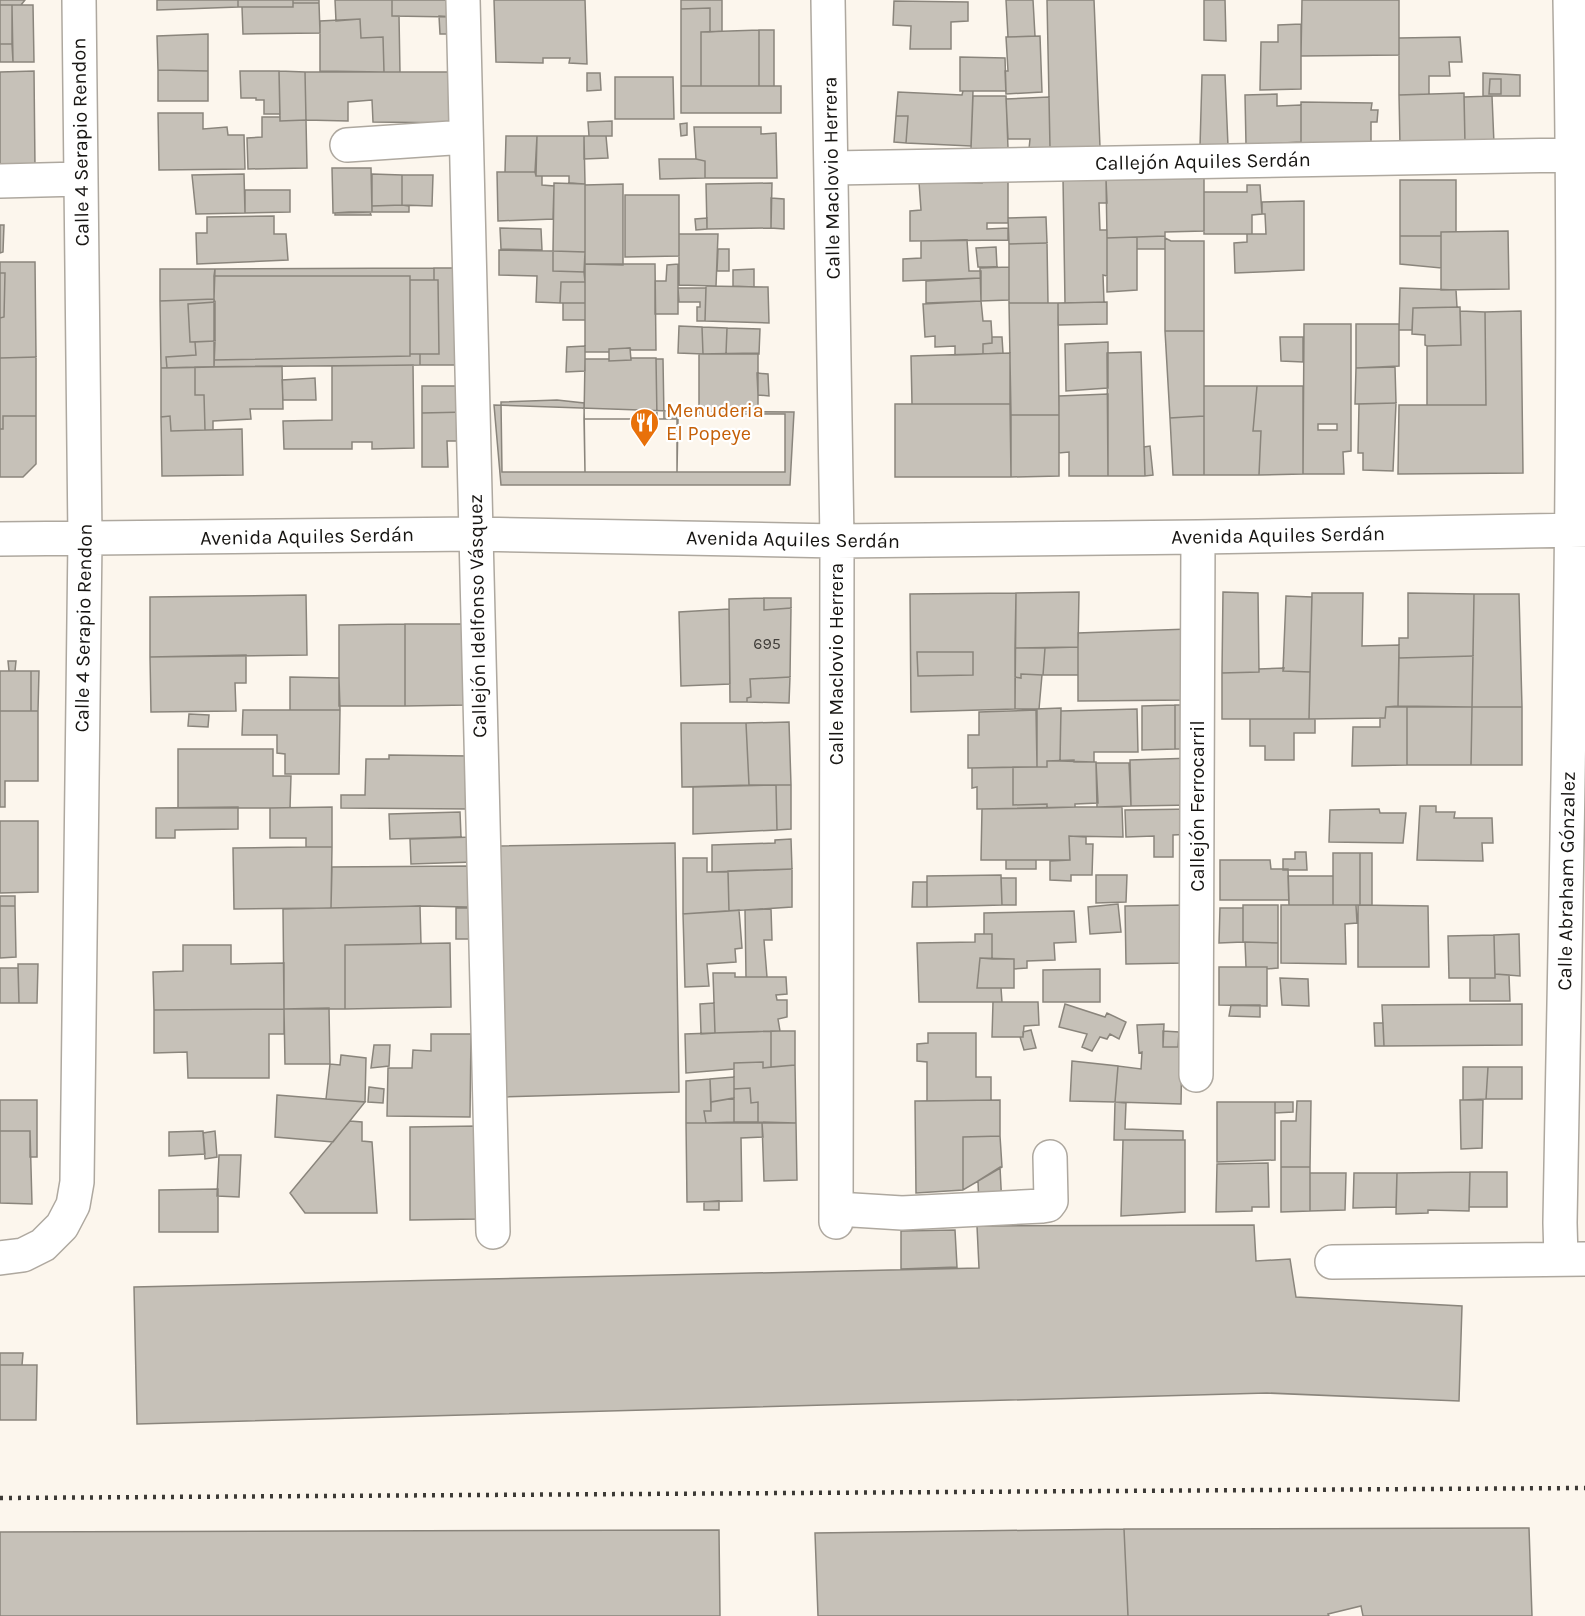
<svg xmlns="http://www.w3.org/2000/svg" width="1585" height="1616" viewBox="0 0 1585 1616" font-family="Karla,sans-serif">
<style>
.building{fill:#c6c1b8;stroke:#8a857c;stroke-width:1.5;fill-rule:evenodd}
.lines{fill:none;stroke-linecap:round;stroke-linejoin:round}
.minor-casing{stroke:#aea89f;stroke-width:36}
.minor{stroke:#fff;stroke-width:33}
.rail{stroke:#3c3935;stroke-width:4.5;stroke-dasharray:3 6;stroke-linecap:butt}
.labels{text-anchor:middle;stroke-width:4.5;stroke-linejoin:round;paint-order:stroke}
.number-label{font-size:16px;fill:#43403c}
.street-label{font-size:20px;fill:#171512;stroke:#fff}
.food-label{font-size:20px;fill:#c56008;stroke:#fff;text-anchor:start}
</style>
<rect width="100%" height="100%" fill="#fcf6ed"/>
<path class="building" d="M0,0H25L21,5H0Z
M157,0H238V7L157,10Z
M238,0H293V7H238Z
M293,0H319V3H293Z
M335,0H392V16H399L400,72H384L383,37L361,38L360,19L336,21Z
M392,0H454V17L392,16Z
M494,0H585L587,64L569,63L570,58H543V63L496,62Z
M681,0H722V31L710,32V8L681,9Z
M1006,0H1033L1035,36L1008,37Z
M1047,0H1094L1100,147L1050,148Z
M1204,0H1225L1226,41L1204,40Z
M1302,0H1399V55L1301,56Z
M894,1L968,2V21L951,22V49H910L911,26L893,25Z
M293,3H319L320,33L243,34L242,7H293Z
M0,5H12V44H0Z
M12,5H33L34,62H13Z
M710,8V32H701V86H681V9Z
M439,16L454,17V34H440Z
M360,19L361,38L383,37L384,72L320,71V21Z
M1301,24V89L1260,90L1261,42H1278V25Z
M759,30H774V86H759Z
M759,30V86H701V32Z
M208,34V71L158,70L157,36Z
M1040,36L1042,92L1006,94L1005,71H1008L1006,37Z
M1460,37L1462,62H1449L1450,76H1429V94L1399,95V38Z
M0,44H12L13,62H0Z
M960,57L1005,58L1006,91H960Z
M158,70L208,71V101H158Z
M34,71L35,168H0V72Z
M240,71H279L280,114H264V100H256V98H241Z
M279,71L305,72L306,120L280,121Z
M305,72H454V123L373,122L372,100L348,102V121L306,120Z
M587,73H600L601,90L587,91Z
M1483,73L1520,75V96H1483ZM1490,79H1501V94H1489Z
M1202,75H1225L1228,146L1200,147Z
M615,77H673L674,119H615Z
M1490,79H1501V94H1489Z
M681,86H781V113H681Z
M963,91H973L971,146L906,143L908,116H896L898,92L962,95Z
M1464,93L1465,144L1400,145L1399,95Z
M1277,94V106L1301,105V142L1246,145L1245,95Z
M973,96H1006L1008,148L971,149Z
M1492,96L1494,144H1465L1464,97Z
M1049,97L1050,148L1029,149L1030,139H1008L1006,99Z
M1301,102L1372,103L1371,110H1378L1377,122H1371V145L1301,146Z
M158,113H203V129L227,127L228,135H244L245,169L159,170Z
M896,116H908L906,143L894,142Z
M262,117H280V121L306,120L307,168L248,169L247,138L262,137Z
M612,121V136H589L588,122Z
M687,123V135L681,136L680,124Z
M694,127H761V134L776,133L777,178H705V161L696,159Z
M506,136H537L535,172H505Z
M537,136H584L585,184L569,183V176H536Z
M584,136H606L608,158L584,159Z
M659,159H696L705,161V178L660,179Z
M332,168H371L372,212L333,213Z
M497,172H535L536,176H542V185L554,186L553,219L498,221Z
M244,174L245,213L196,214L192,175Z
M372,174L402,175V205L372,206Z
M402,175H433L432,206L402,205Z
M1204,176V231L1165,232V236L1107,238L1106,178Z
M1063,178H1106L1107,203H1099L1100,230H1107V276L1103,275L1104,302L1065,303Z
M981,179H1008V223H987V229L1008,228V240L910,241V211L921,210L919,182L982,183Z
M1400,180H1456V232H1441V236H1400Z
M554,183L585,184V252L553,251Z
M772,183L771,228L707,229L706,184Z
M623,184V265L585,264V185Z
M1247,185H1260L1262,214L1252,215V234H1204V192H1247Z
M245,190H290V212L245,213Z
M625,195H679V256L625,257Z
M771,198L784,199V229L771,228Z
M1304,201V270L1235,273L1234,243L1247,242V234H1266L1265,214H1262V202Z
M402,205L409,206V212H372V206Z
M349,212H370L371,215H335V213Z
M274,216V234H286L288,260L197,264L196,233H207V217Z
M1046,217L1047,243L1009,244L1008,218Z
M707,218V229L696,230L695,219Z
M0,225H4L3,252L0,253Z
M500,228L541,229L542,250L501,249Z
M1508,231L1509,289L1441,290V232Z
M679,234H718L716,286L679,285Z
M1165,236V249H1137V237Z
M1400,236H1441V268L1400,264Z
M1137,237V290L1107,292V238Z
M1165,238L1171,241H1204V331H1165Z
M967,240L969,271H981V278L903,281V259L921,258V241Z
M1047,243L1048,303H1009V244Z
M996,247L997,267H978L976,248Z
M718,249H729V271H717Z
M499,250L553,251V271L584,272L585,282H561L560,303L536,302L537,276L499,275Z
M553,251L585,252L584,272L553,271Z
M0,262H35L36,357L0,358V318L4,317L5,273H0Z
M585,264H655L656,350H631L630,348L609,349V352H585Z
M678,264V314H655V281H666L667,265Z
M1009,267V300L981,301L980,268Z
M434,268H465L467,365H420V354H439L438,280H434Z
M434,268V280H410V276H214L215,269Z
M160,269H215L214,299L160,301Z
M754,269V287L733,286V270Z
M0,273H5L4,317L0,318Z
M214,276H410V356L214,360Z
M981,278V301L926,303V281Z
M410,280H438L439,354H410Z
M561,282H585V303H560Z
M706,286L768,287L769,323L705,321Z
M678,288H706L705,321H697V307H700V302H679Z
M1400,288L1456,290L1457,307L1413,308L1412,330H1399Z
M214,299L215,302L188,304L190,342H195L196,355L166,357L167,368H161L160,301Z
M981,301L983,321H991L992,337V343L983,344V354L955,355V346L935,347V336L925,337L923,304Z
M215,302V341L190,342L188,304Z
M1107,302V324L1058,325V303Z
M563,303H585V320H563Z
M1009,303H1058L1059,415H1011Z
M1460,307L1461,345L1427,346L1425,345V335L1412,334L1413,308Z
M1460,311L1485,312L1486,405H1427V346L1461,345Z
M1521,311L1523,473L1398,474L1399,405H1486L1485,312Z
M1304,324H1351V451L1343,452L1344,474H1303ZM1318,424H1337V430H1318Z
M1356,324H1399V366L1356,368Z
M679,326L702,327L703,354L678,353Z
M702,327L727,328L726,354H703Z
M727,328L760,329L759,354H726Z
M1165,331H1204V416L1170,418Z
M992,337H1002L1003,353L983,354V344L992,343Z
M1280,337H1303V362L1281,361Z
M215,341L214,367L167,368L166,357L196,355L195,342Z
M1108,342V388L1066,391L1065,344Z
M585,346V371L566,372L567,347Z
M630,348L631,360L609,361V349Z
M1141,352L1145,476H1108L1107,353Z
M758,353V414H699V354Z
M1010,353V404H912L911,356Z
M410,354H420V365L214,367V360L410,356Z
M36,357V416H3V429H0V358Z
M631,358H656L657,419H584L585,359H609V361L631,360Z
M656,359H663L664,419H657Z
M413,365L414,448L372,449V442H352V449H284L283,421L332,420V366Z
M282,366L283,409H250L251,419L213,421V430H205L204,395H195V367Z
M195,367V395H204L205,430L171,431L170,416L161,417V368Z
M1395,367L1396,403L1355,404L1356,368Z
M757,373L768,374L769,396L758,395Z
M315,378L316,400H283L282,380Z
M422,386H467V412L422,413Z
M1204,386H1257L1253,431H1261L1259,475H1204Z
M1257,386H1303V474L1259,475L1261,431H1253Z
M1108,394V476H1069V452L1059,453V396Z
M557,400L584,403L585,472H502L501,402Z
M1396,403L1393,471L1363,470V453H1358L1359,404Z
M895,404H1010L1011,477H895Z
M494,405L669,411L794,412L790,485H501Z
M467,412L468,441H447L448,467H422V413Z
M677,414H785V472H677Z
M1011,415H1059V476L1011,477Z
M3,416H36V464L23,477H0V429H3Z
M170,416L171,431L242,429L243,475L162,476L161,417Z
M1204,416V475H1173L1170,418Z
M584,419H678L677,472H585Z
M1150,446L1153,475L1145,476L1144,447Z
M1079,592L1078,647L1015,648L1016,593Z
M1223,592L1258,593L1259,672L1222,673Z
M1016,593L1015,709L911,712L910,594ZM917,652H973V675L918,676Z
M1312,593H1363L1362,646L1399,645L1398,706L1386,707L1385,718L1309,719Z
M1408,593L1474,594L1473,656L1399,658V638H1408Z
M1474,594H1519L1522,707H1472Z
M306,595L307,655L150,657V597Z
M1286,596L1312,597L1310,672L1283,671Z
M764,598H791V608L764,610Z
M764,598V610L791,608L790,677L750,679L751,697L747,698V702H730L729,599Z
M729,609L730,684L681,686L679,612Z
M405,624V706H339V625Z
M405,624H468V705L405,706Z
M1188,629L1189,700L1078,701V633Z
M1078,647V675H1043L1045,648Z
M1015,648H1045L1043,675L1021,674V678L1015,677Z
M917,652H973V675L918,676Z
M246,655V683H235L236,711L151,712L150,657Z
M1473,656L1472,707L1398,706L1399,658Z
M8,661H16L15,671H9Z
M1284,668L1283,671L1310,672L1309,719H1222V673L1259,672V669Z
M0,671H31V711H0Z
M31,671H39L38,711H31Z
M1021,674L1042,675L1039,709H1015V677L1021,678Z
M290,677L339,678L340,710H290Z
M790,677L789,703L747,702V698L751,697L750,679Z
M1175,705H1195L1194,749H1175Z
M1175,705V749L1142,750V706Z
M1386,707H1407V765L1352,766L1353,727H1380V718H1385Z
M1407,707H1472L1471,765H1407Z
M1472,707H1522V765H1471Z
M1061,708L1060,761H1047V767H1037L1036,709Z
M1137,709L1138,752H1094V762L1060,761L1061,711Z
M243,710H340L339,774H285V754L277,753V735H242Z
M1037,710V767L968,768V735H979V712Z
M0,711H38V781H5V807H0Z
M189,714L209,715L208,727L188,726Z
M1250,719H1315V733H1294V760H1265V746H1250Z
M789,722L791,785H749L746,723Z
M681,723H746L749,785L682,787Z
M178,749H273V776H291L290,808H178Z
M389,755L469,756V809L341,808V795H365L366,759H389Z
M1194,758L1193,805L1131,806L1130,760Z
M1074,760V762H1096L1098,803L1075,804V807L1047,808V804L1013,805V767H1047V761Z
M1096,763H1129L1131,806L1097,807Z
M1013,767V805L1047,804V808L977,809V787L972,788V768Z
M776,785H791V829L777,830Z
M776,785L777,830L693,834V787Z
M1420,806H1436V812H1455L1454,818H1492L1493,843H1482L1483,861L1417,860Z
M238,807V829L175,830V838H156V808Z
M332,807V847H306V838H270V808Z
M1075,807H1122L1123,837L1069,836L1070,860H981L982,809Z
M1194,809L1193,834L1173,835V857H1154V836L1126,837L1125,810Z
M1379,809L1380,813H1406L1403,843L1329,842L1330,810Z
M460,812L461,837L390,839L389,814Z
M0,821H38V892L0,893Z
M1069,836L1086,837V844H1093L1092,875H1071V881L1050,880V861L1070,860Z
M473,837V862L411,864L410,839Z
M791,839L792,869L712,872V845L775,843V840Z
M675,843L679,1092L503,1097L499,846Z
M306,847H332L331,908L234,909L233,848Z
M1295,852H1306L1307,870H1283V859H1295Z
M1333,853H1360V905H1333Z
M1360,853H1372V905H1360Z
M683,858H707V872H728L729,911L683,914Z
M1006,860H1036V869H1006Z
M1220,860H1270L1271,869H1288L1289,900H1220Z
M468,866V907L420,906L331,908L332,867Z
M792,869V907L729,911L728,871Z
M1001,875L1002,905L927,907V876Z
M1096,875H1127L1126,902L1096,903Z
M1288,876H1333V905H1289Z
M1001,878H1016V905H1002Z
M913,882H927V907H912Z
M0,896H15V906H0Z
M1118,904L1121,932L1090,934L1088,907Z
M1186,905V963L1126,964L1125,906Z
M1243,905H1278V943L1243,942Z
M1281,905H1356L1357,923L1345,924L1346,964L1281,963Z
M1358,905L1428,906L1429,967H1358Z
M0,906H15L16,957L0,958Z
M420,906L421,944L345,945V1009H284L283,909Z
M456,908H477V939H456Z
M1220,908H1243V942L1219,943Z
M771,909L772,940H764L767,977H746L745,910Z
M739,910L742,948L735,949L736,962L707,964L709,986L685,987L683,914Z
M1074,911L1076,942L1054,943L1055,960L1027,961V968L1014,969V959H992V934H984V913Z
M975,934H992V959L980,958L977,988H1001L1002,1002H919L917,943L975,942Z
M1519,934L1520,976L1495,974L1494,935Z
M1494,935L1495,978H1449L1448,936Z
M1245,942L1278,943V968L1267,969V967H1246Z
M450,943L451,1007L345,1009V945Z
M183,945H231V964L284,963V1009L154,1010L153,972L183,971Z
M980,958L1014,959V988H977Z
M18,964H38L37,1003H19Z
M1219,967H1267V1006L1219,1005Z
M0,968H18L19,1003H0Z
M1100,969V1002H1043V970Z
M713,973H735V977H786L787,994L776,995L777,1000H787V1017L778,1019L780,1031L715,1033Z
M1495,974L1509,975L1510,1001H1470V978H1495Z
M1280,978L1308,979L1309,1006L1282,1005Z
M993,1002H1038L1039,1025L1024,1026L1023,1037H992Z
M714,1003L715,1033L701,1034L700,1004Z
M1065,1004L1105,1017L1107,1013L1126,1022L1119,1039L1110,1034L1107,1039L1100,1037L1092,1051L1082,1047L1087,1034L1059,1027Z
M1522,1004V1045L1384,1046L1382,1005Z
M1231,1005H1260V1017L1229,1016Z
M329,1008L330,1064H285L284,1009Z
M284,1009V1034H269V1078H188L187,1052L154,1053V1010Z
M1374,1023H1383L1384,1046H1375Z
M1164,1024L1163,1047H1182L1181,1104L1115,1102L1118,1066L1141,1069L1142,1052L1139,1053L1137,1025Z
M1031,1030L1036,1048L1024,1050L1020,1037H1023V1032Z
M771,1031H795V1065L771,1067Z
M771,1031V1067L763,1068V1062L734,1063V1069L686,1073L685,1034Z
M1163,1031L1179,1032L1178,1047H1163Z
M928,1033H976V1077H991V1100L927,1101V1062L917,1061V1044L928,1043Z
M431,1034H471L470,1117L387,1116L388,1068H412L413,1050L431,1051Z
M374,1045H390L389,1066L371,1068Z
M341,1055L366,1058L365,1102L326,1099L330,1064L340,1065Z
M1072,1061L1118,1066L1115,1102L1070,1101Z
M763,1062V1068L795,1065L796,1123L758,1122V1102L751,1103L750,1088L734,1089V1063Z
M1463,1067H1488L1486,1099L1463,1100Z
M1488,1067H1522V1099H1486Z
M734,1077V1098L711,1102L710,1079Z
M710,1079L711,1111H704L706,1123H686V1081Z
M369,1087L384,1089L383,1103L368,1102Z
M750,1088L751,1103L758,1102V1122H734V1089Z
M277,1095L326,1099L365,1102L333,1142L275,1137Z
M734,1098V1122L706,1123L704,1111H711V1102Z
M0,1100H37V1157H30V1131H0Z
M1000,1100V1136L963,1137V1190L916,1193L915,1101Z
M1460,1100H1483L1482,1148L1461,1149Z
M1297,1101H1311L1310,1167H1281V1121H1296Z
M1115,1102L1126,1103L1125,1129L1183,1131V1140H1114Z
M1217,1102H1275V1160L1217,1162Z
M1275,1102H1293V1112L1275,1113Z
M350,1121L362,1122V1141L372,1142L377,1213H305L290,1193Z
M686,1123H762L763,1137L741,1138L742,1201L687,1202Z
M762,1123H796L797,1180L764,1181Z
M478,1126V1219L410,1220V1127Z
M0,1131H30L32,1204L0,1203Z
M203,1131L205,1154L169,1156V1132Z
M215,1131L217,1157L205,1159L203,1133Z
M1000,1136L1002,1167L963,1190V1137Z
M1123,1140H1185V1212L1121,1216Z
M219,1155H241L239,1197L217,1196Z
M1268,1163L1269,1207H1252V1211L1216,1212L1217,1164Z
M1000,1167L1002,1207L979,1206L978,1181Z
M1281,1167H1310V1211L1281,1212Z
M1470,1172H1507V1207H1469Z
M1470,1172L1469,1211L1428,1210V1213L1396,1214L1397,1173Z
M1310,1173H1346L1345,1210L1310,1211Z
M1354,1173H1397L1396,1207L1353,1208Z
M218,1189V1232H159V1190Z
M719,1201V1210H704V1202Z
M1254,1225L1256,1261L1290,1259L1296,1297L1462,1306L1459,1401L1267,1393L137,1424L134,1287L979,1268L977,1226Z
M955,1230L957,1267L901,1269V1231Z
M0,1353H23L22,1365H0Z
M0,1365H37L36,1420H0Z
M1529,1528L1532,1616H1363L1361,1606L1328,1614L1329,1616H1128L1124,1529Z
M1124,1529L1128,1616H818L815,1533Z
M719,1530L720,1616H0V1532Z"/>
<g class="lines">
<defs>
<path id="minor" d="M463,0L493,1232
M828,0L837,541L836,1222
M347,145L466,137
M832,168L1573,155
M0,181L81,179
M0,539L475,534L837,541L1198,537L1585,530
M1196,1075L1198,537
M837,1209L902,1213L1042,1206L1048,1205L1051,1201L1050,1157
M0,1258L23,1255L43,1245L62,1226L73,1205L77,1182L85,539L79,0
M1561,1259L1560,1223C1567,815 1578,408 1570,0
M1332,1262L1585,1259"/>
</defs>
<use href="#minor" class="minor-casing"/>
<use href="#minor" class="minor"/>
<path class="rail" d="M0,1498L1585,1488"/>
</g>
<defs>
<symbol id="restaurant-pin" viewBox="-11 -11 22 30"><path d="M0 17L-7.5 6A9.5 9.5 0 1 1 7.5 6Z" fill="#e8710a" stroke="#fff"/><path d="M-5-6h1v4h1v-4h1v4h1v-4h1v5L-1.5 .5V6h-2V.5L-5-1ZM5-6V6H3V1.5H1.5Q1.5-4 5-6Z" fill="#fff"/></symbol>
</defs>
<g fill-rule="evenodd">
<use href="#restaurant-pin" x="628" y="406" width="33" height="45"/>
</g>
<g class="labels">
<g class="number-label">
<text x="767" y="649">695</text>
</g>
<g class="street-label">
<text transform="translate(80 142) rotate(-91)" y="7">Calle 4 Serapio Rendon</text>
<text transform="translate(1203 161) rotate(-1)" y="7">Callejón Aquiles Serdán</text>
<text transform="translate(831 178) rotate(-91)" y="7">Calle Maclovio Herrera</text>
<text transform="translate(1278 535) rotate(-1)" y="7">Avenida Aquiles Serdán</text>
<text transform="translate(307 536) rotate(-1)" y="7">Avenida Aquiles Serdán</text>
<text transform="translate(793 539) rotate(1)" y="7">Avenida Aquiles Serdán</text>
<text transform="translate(477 616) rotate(-91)" y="7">Callejón Idelfonso Vásquez</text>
<text transform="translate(83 628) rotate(-89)" y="7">Calle 4 Serapio Rendon</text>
<text transform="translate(836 664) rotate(-90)" y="7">Calle Maclovio Herrera</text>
<text transform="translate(1197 806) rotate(-90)" y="7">Callejón Ferrocarril</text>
<text transform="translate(1566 881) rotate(-89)" y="7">Calle Abraham Gónzalez</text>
</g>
<g class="food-label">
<text x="666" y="417">Menuderia<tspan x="666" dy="23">El Popeye</tspan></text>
</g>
</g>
</svg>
